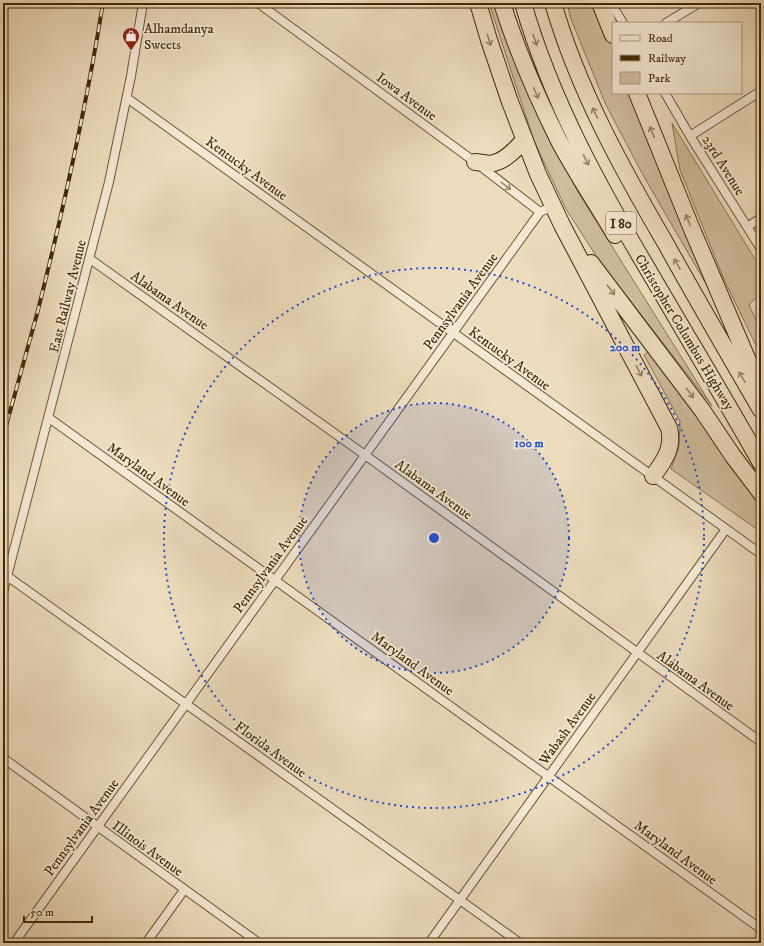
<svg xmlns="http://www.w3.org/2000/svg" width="764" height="946" viewBox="0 0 764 946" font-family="'IM FELL DW Pica',serif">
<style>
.green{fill:#d0be9d;stroke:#887451}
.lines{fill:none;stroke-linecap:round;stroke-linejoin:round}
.minor-casing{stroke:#6c5633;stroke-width:10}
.motorway-casing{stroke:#412a05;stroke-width:18}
.minor{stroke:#f3e8d3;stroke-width:8}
.motorway{stroke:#eddcbc;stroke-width:16}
.rail-casing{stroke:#412a05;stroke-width:4}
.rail{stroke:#f3e8d3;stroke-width:2.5;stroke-dasharray:8;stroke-linecap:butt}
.oneway{stroke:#978360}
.oneway2{stroke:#9a896c}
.ring{fill:none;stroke:#1d4ed8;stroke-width:2;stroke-dasharray:2 4}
.labels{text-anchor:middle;stroke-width:3.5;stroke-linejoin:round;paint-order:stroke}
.shield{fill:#f3e8d3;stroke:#766343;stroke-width:1}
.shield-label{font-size:13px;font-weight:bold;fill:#412a05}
.poi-label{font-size:14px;fill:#412a05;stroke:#f3e8d3;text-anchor:start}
.street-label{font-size:14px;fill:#412a05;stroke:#f3e8d3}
.centre{fill:#1d4ed8;stroke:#f3e8d3;stroke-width:2}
.ring-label{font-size:12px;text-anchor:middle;font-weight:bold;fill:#1d4ed8;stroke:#f3e8d3;stroke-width:3.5;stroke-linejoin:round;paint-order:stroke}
</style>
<rect width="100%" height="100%" fill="#eddcbc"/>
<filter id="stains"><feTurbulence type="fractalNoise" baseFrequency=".005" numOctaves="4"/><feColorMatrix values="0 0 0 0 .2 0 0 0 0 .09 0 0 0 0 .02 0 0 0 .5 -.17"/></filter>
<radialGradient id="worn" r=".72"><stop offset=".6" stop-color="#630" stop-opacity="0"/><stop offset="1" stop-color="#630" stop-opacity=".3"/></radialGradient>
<path class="green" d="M489,3H500L557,152L578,192L712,406L600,262L566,209L534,141Z
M567,3H596L613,45V93H633L717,303L643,175L606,105L571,19Z
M672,123L761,269V292L749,305L761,330V356L723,277L680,170Z
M651,349L733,462L761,510V532L671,469L679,446L680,421L644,355Z"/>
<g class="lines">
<defs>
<path id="minor" d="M258,3L475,162L540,212
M611,3L623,23
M666,23L699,3
M665,93L690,136L761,249
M127,98L761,554
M690,136L761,91
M747,227L761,218
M90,259L365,455L761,742
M49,418L761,929
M7,576L520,943
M3,592L109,182L131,76L143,3
M3,758L259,943
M14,943L540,212L553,206
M146,943L184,890
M429,943L726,529"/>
<path id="motorway" d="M478,3L489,40L510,102L538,174L562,225L669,428C674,448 664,461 653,476
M502,3C517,51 537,97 559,141C576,173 597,204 615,235
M523,3C551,101 601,191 653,278C689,340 726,401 761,463
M553,3C578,89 621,167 666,244C697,300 729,355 761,410
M600,3L613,35
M637,93L691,227L761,391
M475,162C481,162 489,165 494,163C506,160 516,149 524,140
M591,263L702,410L733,456L761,493"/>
</defs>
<use href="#minor" class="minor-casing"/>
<use href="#motorway" class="motorway-casing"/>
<use href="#minor" class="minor"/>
<use href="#motorway" class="motorway"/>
<defs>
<path id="rail" d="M3,437C14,396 26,355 37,314C63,211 86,108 103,3"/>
</defs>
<use href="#rail" class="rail-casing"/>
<use href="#rail" class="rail"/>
</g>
<defs><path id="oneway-shaft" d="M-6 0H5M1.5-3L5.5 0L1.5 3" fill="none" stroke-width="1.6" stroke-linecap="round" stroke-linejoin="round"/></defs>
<g class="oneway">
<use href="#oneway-shaft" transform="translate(489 40) rotate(73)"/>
<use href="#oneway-shaft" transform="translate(535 40) rotate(70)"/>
<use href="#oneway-shaft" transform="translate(536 93) rotate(66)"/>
<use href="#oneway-shaft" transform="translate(595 113) rotate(-116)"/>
<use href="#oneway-shaft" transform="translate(652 132) rotate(-112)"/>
<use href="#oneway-shaft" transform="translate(586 160) rotate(63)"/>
<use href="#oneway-shaft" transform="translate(688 220) rotate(-112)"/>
<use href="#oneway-shaft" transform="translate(677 264) rotate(-120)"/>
<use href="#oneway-shaft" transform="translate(611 290) rotate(53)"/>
<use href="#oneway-shaft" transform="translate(639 371) rotate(62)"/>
<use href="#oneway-shaft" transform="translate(742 377) rotate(-120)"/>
<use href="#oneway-shaft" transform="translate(690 393) rotate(53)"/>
</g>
<use class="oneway2" href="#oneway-shaft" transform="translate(506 186) rotate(37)"/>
<circle cx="434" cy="538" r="135" fill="#1d4ed8" fill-opacity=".12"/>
<g class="ring">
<circle cx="434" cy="538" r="135"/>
<circle cx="434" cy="538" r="270"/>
</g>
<defs>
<symbol id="shop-pin" viewBox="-11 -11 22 30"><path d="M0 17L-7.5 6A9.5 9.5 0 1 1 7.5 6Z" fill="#8f2418" stroke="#f3e8d3"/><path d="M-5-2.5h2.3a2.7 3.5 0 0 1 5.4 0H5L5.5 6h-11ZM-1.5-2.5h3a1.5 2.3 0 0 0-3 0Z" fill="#fff"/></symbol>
</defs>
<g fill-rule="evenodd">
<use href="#shop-pin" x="121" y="26" width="20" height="27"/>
</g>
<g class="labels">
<rect class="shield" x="606" y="212" width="30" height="22" rx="3"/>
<g class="shield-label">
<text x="621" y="228">I 80</text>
</g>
<g class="poi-label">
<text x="144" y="33">Alhamdanya<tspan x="144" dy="16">Sweets</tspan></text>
</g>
<g class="street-label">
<text transform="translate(407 96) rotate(36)" y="5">Iowa Avenue</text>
<text transform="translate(724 165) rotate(58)" y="5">23rd Avenue</text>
<text transform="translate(247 168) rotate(36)" y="5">Kentucky Avenue</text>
<text transform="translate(67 296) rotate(-76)" y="5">East Railway Avenue</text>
<text transform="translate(170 300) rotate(35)" y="5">Alabama Avenue</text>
<text transform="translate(460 301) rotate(-54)" y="5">Pennsylvania Avenue</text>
<text transform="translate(685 332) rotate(59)" y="5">Christopher Columbus Highway</text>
<text transform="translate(510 358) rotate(36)" y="5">Kentucky Avenue</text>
<text transform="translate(149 474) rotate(36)" y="5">Maryland Avenue</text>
<text transform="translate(434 489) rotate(36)" y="5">Alabama Avenue</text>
<text transform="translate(270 564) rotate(-54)" y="5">Pennsylvania Avenue</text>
<text transform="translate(413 663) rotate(36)" y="5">Maryland Avenue</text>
<text transform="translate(696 680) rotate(36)" y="5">Alabama Avenue</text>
<text transform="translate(567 728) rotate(-54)" y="5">Wabash Avenue</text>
<text transform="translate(271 749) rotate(36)" y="5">Florida Avenue</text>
<text transform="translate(81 827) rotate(-54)" y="5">Pennsylvania Avenue</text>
<text transform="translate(148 848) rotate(36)" y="5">Illinois Avenue</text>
<text transform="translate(676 852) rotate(36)" y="5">Maryland Avenue</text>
</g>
</g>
<circle cx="434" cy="538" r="6" class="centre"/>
<g class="ring-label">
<text x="625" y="351">200 m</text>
<text x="529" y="447">100 m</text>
</g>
<rect width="764" height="946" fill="none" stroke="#eddcbc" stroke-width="16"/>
<rect x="4" y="4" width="756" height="938" fill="none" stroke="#412a05" stroke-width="2"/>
<rect x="8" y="8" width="748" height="930" fill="none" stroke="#412a05"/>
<rect x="612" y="22" width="130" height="72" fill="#f3e8d3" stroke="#ac9c81"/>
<rect x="620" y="35" width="20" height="6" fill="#f3e8d3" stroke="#ac9c81"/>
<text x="648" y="42" font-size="12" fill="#412a05">Road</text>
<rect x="620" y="55" width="20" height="6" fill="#412a05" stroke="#ac9c81"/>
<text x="648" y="62" font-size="12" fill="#412a05">Railway</text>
<rect x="620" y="72" width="20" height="12" fill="#d0be9d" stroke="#ac9c81"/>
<text x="648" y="82" font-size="12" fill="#412a05">Park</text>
<path d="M24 916v6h68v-6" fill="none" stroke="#412a05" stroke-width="2"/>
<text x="30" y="916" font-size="12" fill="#412a05" stroke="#f3e8d3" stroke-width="3" paint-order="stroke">50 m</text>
<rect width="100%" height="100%" filter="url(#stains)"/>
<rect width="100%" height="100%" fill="url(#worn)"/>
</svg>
